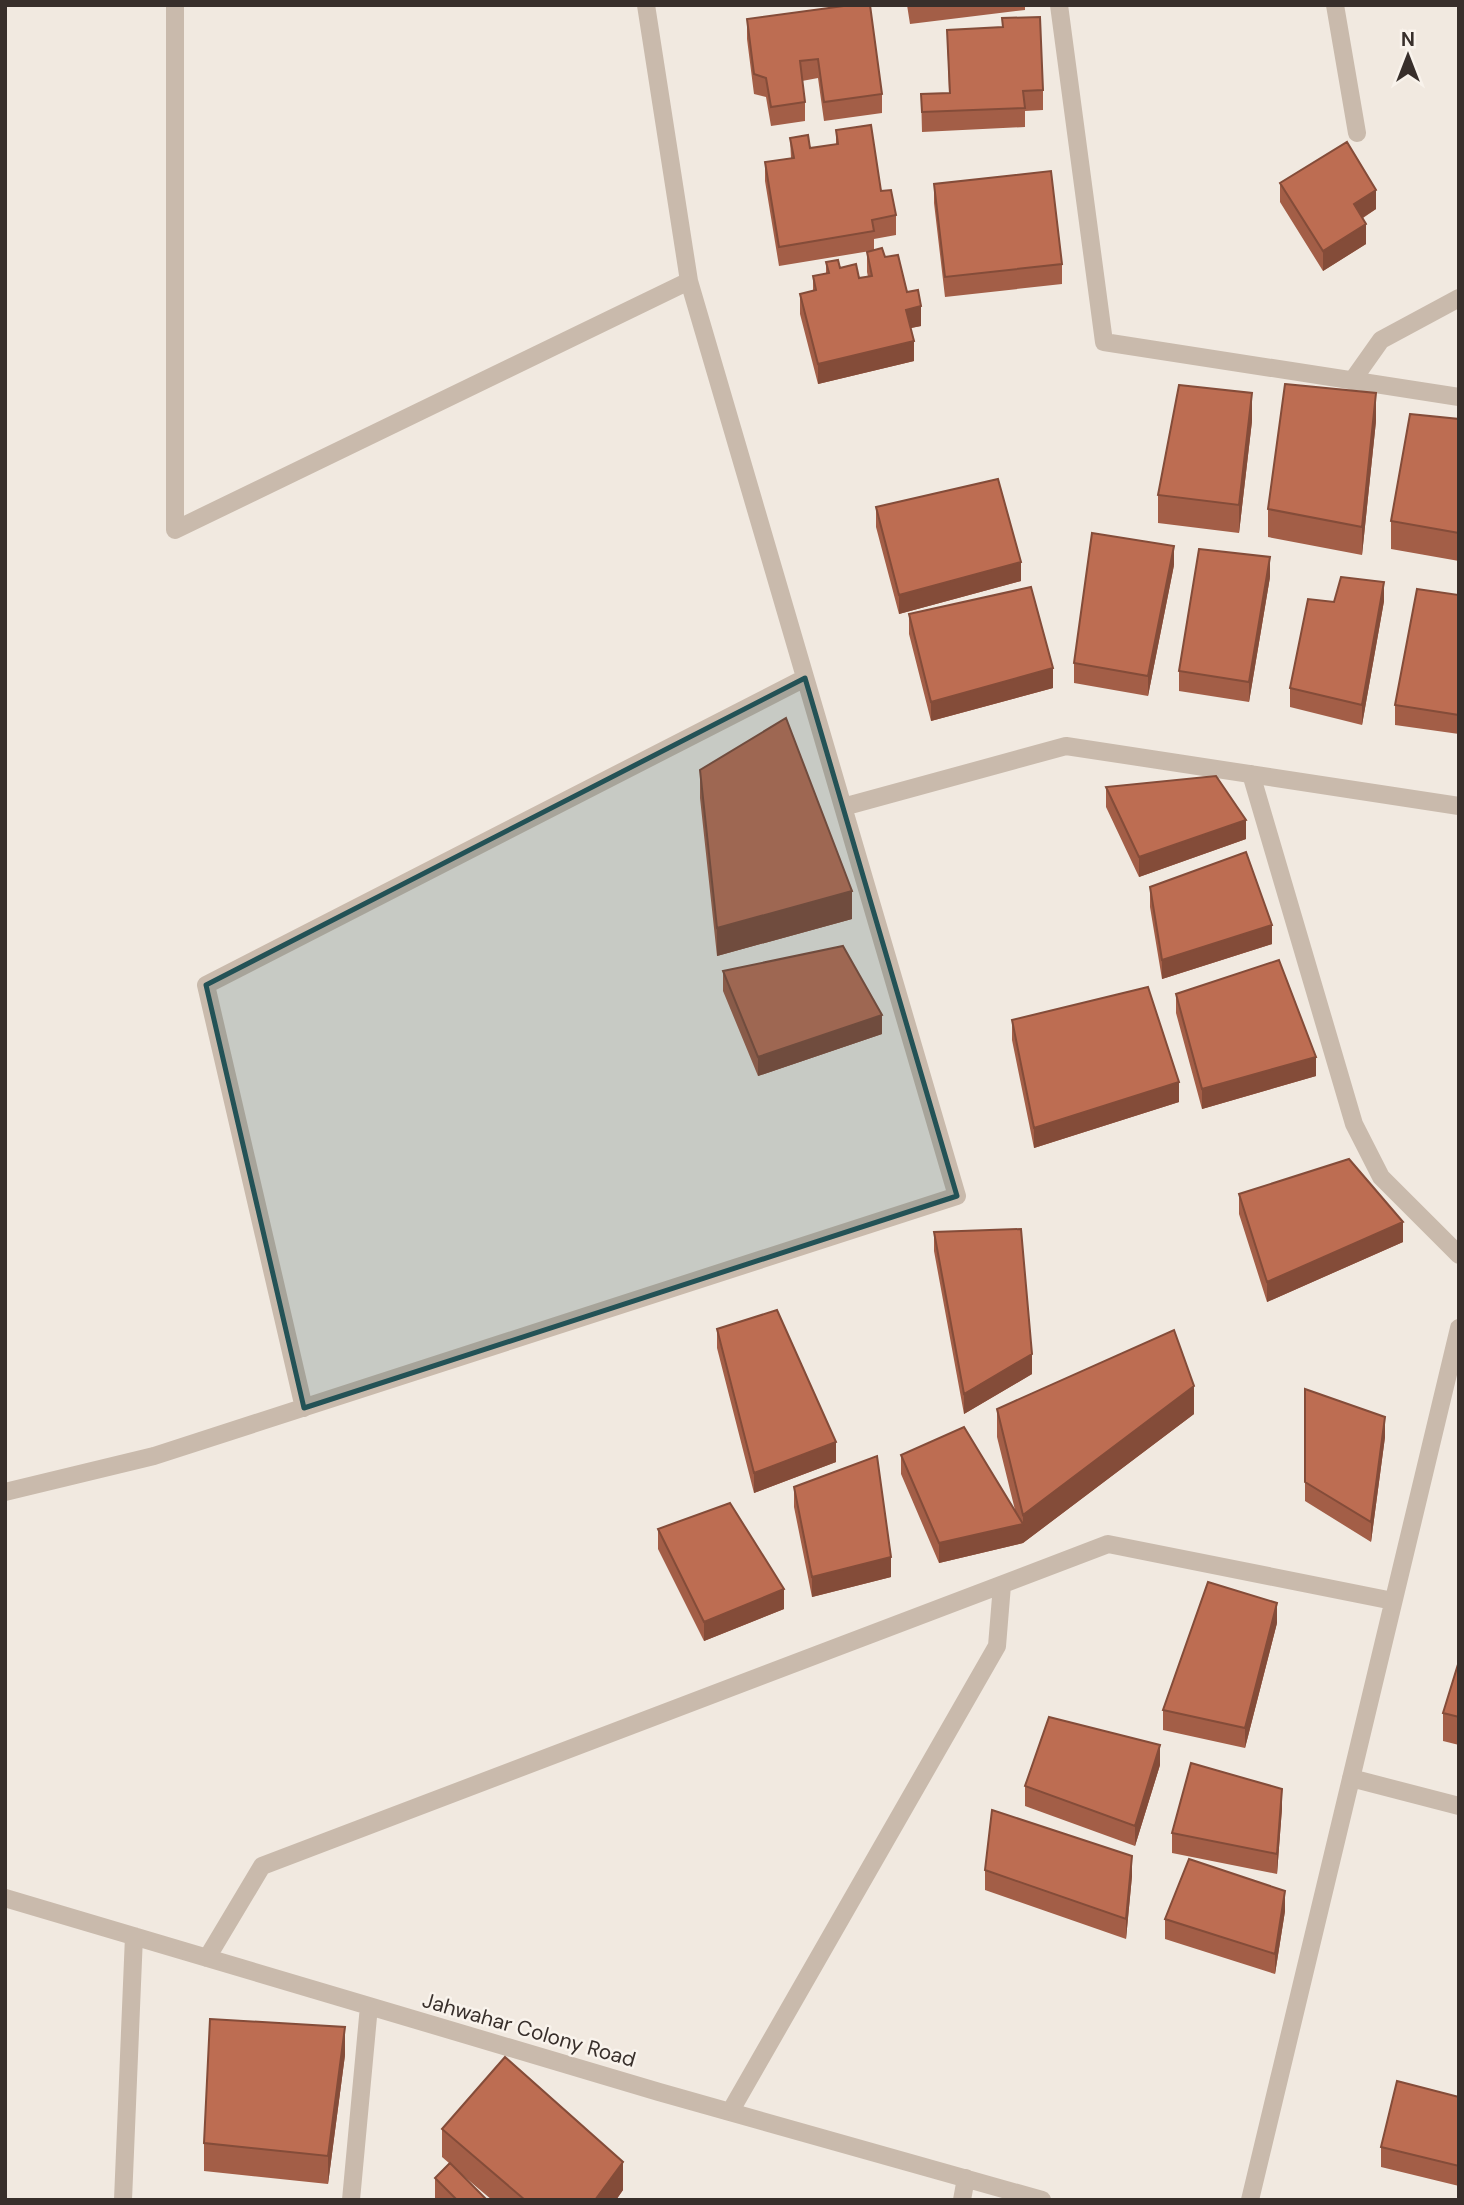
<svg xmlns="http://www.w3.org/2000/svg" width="1464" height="2205" viewBox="0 0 1464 2205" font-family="'DM Sans',sans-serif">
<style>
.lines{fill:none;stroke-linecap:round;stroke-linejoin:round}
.minor{stroke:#c9baac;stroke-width:18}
.wall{fill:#a35e47}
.shaded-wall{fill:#844c39}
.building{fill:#bd6d52;stroke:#844c39;stroke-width:2}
.marked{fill:#235256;fill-opacity:0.2;stroke:#235256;stroke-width:5;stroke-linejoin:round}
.labels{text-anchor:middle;stroke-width:5;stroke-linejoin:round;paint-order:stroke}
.street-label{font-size:21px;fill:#382f2b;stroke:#f9f3ec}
</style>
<rect width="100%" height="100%" fill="#f1e9e0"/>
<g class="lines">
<path class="minor" d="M175,5V530L689,281
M1059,5L1104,342L1459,397
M1335,5L1357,133
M1352,381L1381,340L1459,298
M1251,774L1354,1124L1381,1177L1459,1255
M843,807L1066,746L1459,806
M304,1408L206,985L805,678
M5,1492L154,1456L957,1196L689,281L646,5
M1351,1778L1459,1806
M5,1898L659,2092L1042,2200
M207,1958L262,1866L1108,1544L1393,1601
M730,2112L997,1646L1002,1585
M123,2200L134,1936
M351,2200L369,2006
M962,2200L966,2178
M1250,2200L1459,1328"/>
</g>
<path class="wall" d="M907,5H1025V10L910,24Z
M1183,5H1204L1183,7Z
M1002,18L1043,90V110L1025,111V127L922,132L921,94L949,93L947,30L1002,27Z
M747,19L882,94V113L824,121L818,78L802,81L805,102V121L771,126L766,97L754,94L747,39Z
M836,130L881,191L896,215V235L874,239V250L885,257L907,292L921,326L911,328L914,361L818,384L800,314V294L813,291V276L826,274V262L840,268L859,278L868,277L867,272V252L870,251L779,266L765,181V162L791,158L790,138L810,148L836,144Z
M1280,183L1376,209L1363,218L1366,244L1323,271L1280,202Z
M934,184L1062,264V284L945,297L934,203Z
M1459,419V561L1391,549V521Z
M1252,421L1239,533L1158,523V495Z
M1376,421L1362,555L1268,537V509Z
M876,507L1021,581L899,614L876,527Z
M1174,565L1148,696L1074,683V663Z
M1270,577L1249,702L1179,691V671Z
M1459,595V734L1395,725V705Z
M1384,601L1362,725L1290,707V688L1334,602Z
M909,614L1053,688L931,721L909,634Z
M700,770L852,919L717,956L700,798Z
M1106,787L1246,839L1139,877L1106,807Z
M1150,887L1272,944L1162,979L1150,907Z
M723,971L882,1034L758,1076L723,991Z
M1176,994L1316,1076L1202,1109L1176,1013Z
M1012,1020L1179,1102L1034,1148L1012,1040Z
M1239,1194L1403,1242L1267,1302L1239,1214Z
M934,1232L1032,1374L964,1414L934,1251Z
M717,1329L836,1462L754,1493L717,1348Z
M1305,1389L1385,1437L1371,1542L1305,1501Z
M997,1409L1194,1414L1023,1543L939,1563L901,1474V1455L1015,1510L997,1437Z
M794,1487L891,1577L812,1597L794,1507Z
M658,1529L784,1609L704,1641L658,1549Z
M1277,1623L1245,1748L1163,1730V1710Z
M1459,1661V1745L1443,1741V1713Z
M1160,1765L1135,1846L1025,1806V1786Z
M1282,1808L1277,1874L1172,1853V1833Z
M985,1870L1132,1876L1126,1939L985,1890Z
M1285,1911L1275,1974L1165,1939V1919Z
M345,2055L328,2184L204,2171V2143Z
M1459,2097V2186L1381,2167V2147Z
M442,2129L623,2190L616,2200H492L453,2167L487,2200H437L435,2198V2178L449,2163L442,2157Z"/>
<path class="shaded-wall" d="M1376,190V209L1354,223V204Z
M1366,224V244L1323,271V251Z
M921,306V326L906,329V310Z
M914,341V361L818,384V364Z
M1252,393V421L1239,533V505Z
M1376,393V421L1362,555V527Z
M1174,546V565L1148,696V676Z
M1270,557V577L1249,702V682Z
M1021,562V581L899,614V595Z
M1384,582V601L1362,725V705Z
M1053,668V688L931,721V702Z
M1246,820V839L1139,877V857Z
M852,891V919L717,956V928Z
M1272,925V944L1162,979V960Z
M882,1015V1034L758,1076V1057Z
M1316,1057V1076L1202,1109V1089Z
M1179,1082V1102L1034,1148V1128Z
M1403,1222V1242L1267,1302V1282Z
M1032,1354V1374L964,1414V1394Z
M1194,1386V1414L1023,1543L939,1563V1543L1023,1524V1515Z
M1385,1417V1437L1371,1542V1522Z
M836,1442V1462L754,1493V1473Z
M891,1557V1577L812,1597V1577Z
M784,1589V1609L704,1641V1622Z
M1277,1603V1623L1245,1748V1728Z
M1160,1745V1765L1135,1846V1826Z
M1282,1789V1808L1277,1874V1854Z
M1132,1856V1876L1126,1939V1919Z
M1285,1891V1911L1275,1974V1954Z
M345,2027V2055L328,2184V2156Z
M623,2162V2190L616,2200H595Z"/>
<path class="building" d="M851,5H870L882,94L824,102L818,59L800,61L805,102L771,107L766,78L754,74L747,19Z
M1040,17L1043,90L1023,91L1025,108L922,112L921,94L950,93L947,30L1003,27L1002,18Z
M871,125L881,191L891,190L896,215L872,220L874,231L779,247L765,162L794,158L790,138L808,135L810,148L838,144L836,130Z
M1347,142L1376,190L1354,204L1366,224L1323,251L1280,183Z
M1051,171L1062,264L945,277L934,184Z
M882,248L885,257L898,255L907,292L918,290L921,306L906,310L914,341L818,364L800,294L816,290L813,276L829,273L826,262L838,260L840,268L856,264L859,278L872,276L867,252Z
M1285,384L1376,393L1362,527L1268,509Z
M1179,385L1252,393L1239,505L1158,495Z
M1410,414L1459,419V533L1391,521Z
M998,479L1021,562L899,595L876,507Z
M1092,533L1174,546L1148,676L1074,663Z
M1199,549L1270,557L1249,682L1179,671Z
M1341,577L1384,582L1362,705L1290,688L1308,599L1334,602Z
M1031,587L1053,668L931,702L909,614Z
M1417,589L1459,595V715L1395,705Z
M786,718L852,891L717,928L700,770Z
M1216,776L1246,820L1139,857L1106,787Z
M1246,852L1272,925L1162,960L1150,887Z
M843,946L882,1015L758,1057L723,971Z
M1279,960L1316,1057L1202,1089L1176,994Z
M1148,987L1179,1082L1034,1128L1012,1020Z
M1349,1159L1403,1222L1267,1282L1239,1194Z
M1021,1229L1032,1354L964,1394L934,1232Z
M777,1310L836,1442L754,1473L717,1329Z
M1174,1330L1194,1386L1023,1515L997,1409Z
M1305,1389L1385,1417L1371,1522L1305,1482Z
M964,1427L1023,1524L939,1543L901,1455Z
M877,1456L891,1557L812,1577L794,1487Z
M730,1503L784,1589L704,1622L658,1529Z
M1208,1582L1277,1603L1245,1728L1163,1710Z
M1459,1661V1717L1443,1713Z
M1049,1717L1160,1745L1135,1826L1025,1786Z
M1191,1763L1282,1789L1277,1854L1172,1833Z
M992,1810L1132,1856L1126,1919L985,1870Z
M1189,1859L1285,1891L1275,1954L1165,1919Z
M210,2019L345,2027L328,2156L204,2143Z
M505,2057L623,2162L595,2200H525L442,2129Z
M1397,2081L1459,2097V2166L1381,2147Z
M450,2163L487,2200H457L435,2178Z"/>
<path class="marked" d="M805,678L957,1196L304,1408L206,985Z"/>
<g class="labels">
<g class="street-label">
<text transform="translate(529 2030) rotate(16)" y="7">Jahwahar Colony Road</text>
</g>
</g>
<rect width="1464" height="2205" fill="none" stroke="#382f2b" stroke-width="14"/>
<g transform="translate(1408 56)" stroke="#f9f3ec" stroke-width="5" paint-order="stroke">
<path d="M0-5L12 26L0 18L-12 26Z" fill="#382f2b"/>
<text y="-10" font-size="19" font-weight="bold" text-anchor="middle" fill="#382f2b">N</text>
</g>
</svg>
